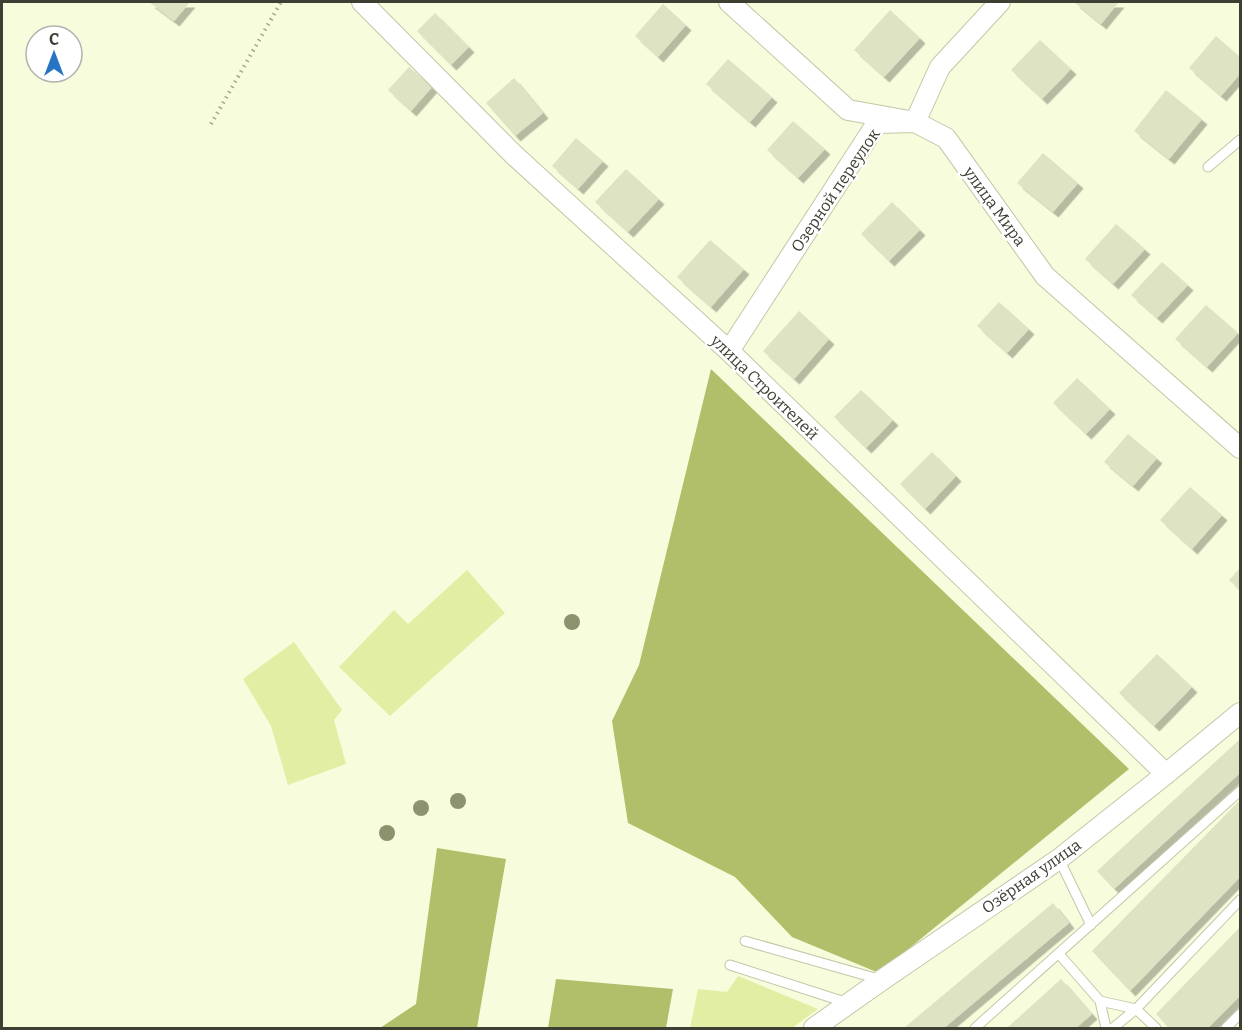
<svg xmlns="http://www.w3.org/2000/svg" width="1242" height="1030" viewBox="0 0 1242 1030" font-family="Bitter,serif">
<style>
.green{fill:#e2eea4}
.forest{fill:#b2bf6a}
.building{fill:#dde3c3;filter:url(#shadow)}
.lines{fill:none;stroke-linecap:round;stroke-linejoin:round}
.lane-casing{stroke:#c1c7a7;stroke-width:11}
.street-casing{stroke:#c1c7a7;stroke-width:22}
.path{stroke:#a4a890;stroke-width:4;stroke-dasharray:1.5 4.5;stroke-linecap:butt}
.lane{stroke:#fff;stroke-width:9}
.street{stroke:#fff;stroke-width:20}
.tree{fill:#8c916e}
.labels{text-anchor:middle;stroke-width:5;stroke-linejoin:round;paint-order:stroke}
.street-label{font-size:16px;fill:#3c3f32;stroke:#fff}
</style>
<defs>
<filter id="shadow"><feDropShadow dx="5.5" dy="5.5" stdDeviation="0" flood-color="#0004"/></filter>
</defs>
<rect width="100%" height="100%" fill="#f7fddc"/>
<path class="green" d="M467,570L505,613L390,716L339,667L394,610L408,624Z
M294,642L342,710L334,720L346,764L288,785L271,726L243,679Z
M738,976L818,1009L792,1028H690L698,989L727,992Z"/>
<path class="forest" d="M711,369L1129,769L879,973L792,937L735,877L628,823L612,721L639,665Z
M437,848L506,859L477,1028H380L416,1004Z
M556,979L673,989L666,1028H548Z"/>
<path class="building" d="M149,2H190L174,21Z
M1074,2H1119L1101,24Z
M663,4L686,25L658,57L635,36Z
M890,10L920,38L884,77L854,50Z
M435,13L469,47L451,65L417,31Z
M1216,36L1240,57V74L1221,96L1189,68Z
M1040,40L1071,69L1042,99L1011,70Z
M728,59L772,97L750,122L706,84Z
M409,67L432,87L411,111L388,90Z
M514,78L543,113L515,136L486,103Z
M1166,90L1202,119L1169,159L1134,131Z
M793,121L825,149L798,178L767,150Z
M576,138L603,161L578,189L552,166Z
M1043,153L1078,183L1053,212L1017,183Z
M626,169L659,199L628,232L595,202Z
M892,202L920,230L889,261L861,234Z
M1116,224L1145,249L1113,284L1085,259Z
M710,240L744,269L711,307L677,277Z
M1162,262L1188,285L1157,318L1131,295Z
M999,302L1029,329L1007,353L977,326Z
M1206,305L1238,333L1207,367L1175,339Z
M799,311L829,339L794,379L763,351Z
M1077,378L1110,409L1086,434L1053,403Z
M861,390L893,420L866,448L834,417Z
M1128,434L1157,458L1133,486L1104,462Z
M932,452L956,476L925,509L900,484Z
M1190,487L1222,515L1192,549L1160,520Z
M1240,568V590L1229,580Z
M1157,654L1192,687L1154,726L1119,693Z
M1240,739V773L1114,889L1097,871Z
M1240,800V877L1130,991L1092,951Z
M1053,903L1069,923L944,1028H904Z
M1240,927V996L1208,1028H1169L1156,1014Z
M1061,979L1092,1014L1076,1028H1007Z"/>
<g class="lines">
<defs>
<path id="lane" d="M1208,167L1240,140
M1059,859L1091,925
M745,941L882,980
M1059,954L1100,1001L1136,1009L1156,1028
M730,965L848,1003
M1100,1001L1106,1028
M975,1028L1240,791
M1113,1028L1136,1009L1240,900
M1226,1028L1240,1014"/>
<path id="street" d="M362,2L514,155L729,351L1166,774
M729,2L848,110L915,122L946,138L1045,276L1240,448
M729,351L877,123L915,122L940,67L1000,2
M814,1028L882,980L1059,859L1166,774L1240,713"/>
</defs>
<use href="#lane" class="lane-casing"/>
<use href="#street" class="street-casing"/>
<path class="path" d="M211,124L281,2"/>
<use href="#lane" class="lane"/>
<use href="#street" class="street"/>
</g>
<g class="tree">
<circle cx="572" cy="622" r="8"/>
<circle cx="458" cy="801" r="8"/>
<circle cx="421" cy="808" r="8"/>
<circle cx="387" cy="833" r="8"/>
</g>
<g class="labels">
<g class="street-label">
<text transform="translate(835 190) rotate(-56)" y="6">Озерной переулок</text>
<text transform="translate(995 206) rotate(54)" y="6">улица Мира</text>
<text transform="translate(765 387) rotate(44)" y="6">улица Строителей</text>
<text transform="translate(1031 876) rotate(-35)" y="6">Озёрная улица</text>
</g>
</g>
<rect width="1242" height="1030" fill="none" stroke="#3c3f32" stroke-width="6"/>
<g transform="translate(54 54)"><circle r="28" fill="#ffffff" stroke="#b1b2ad" stroke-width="1.5"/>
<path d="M0-4.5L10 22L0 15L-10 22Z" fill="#2774c3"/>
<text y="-9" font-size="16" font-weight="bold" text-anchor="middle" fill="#3c3f32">С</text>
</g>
</svg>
